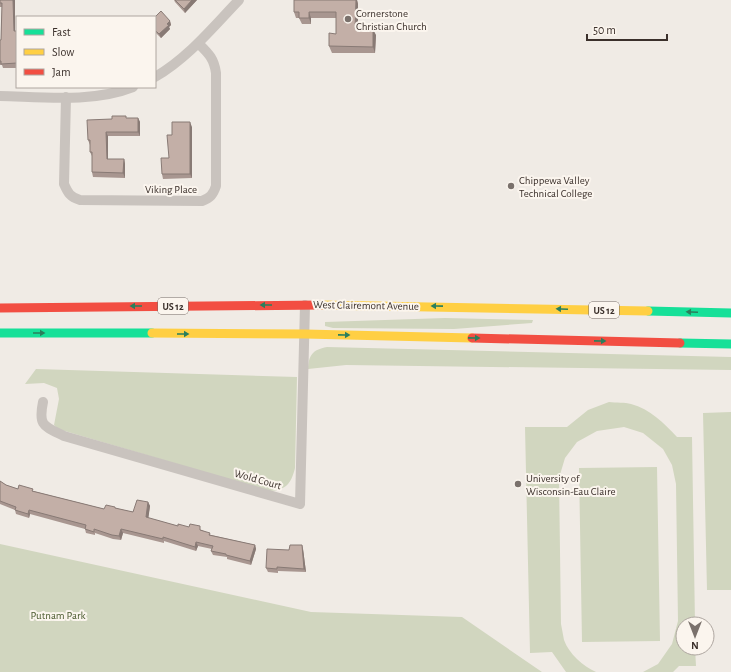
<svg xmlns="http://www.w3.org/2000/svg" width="731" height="672" viewBox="0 0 731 672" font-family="'Alegreya Sans',sans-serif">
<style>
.green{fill:#d1d6bf}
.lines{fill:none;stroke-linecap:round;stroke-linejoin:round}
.street{stroke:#c9c3be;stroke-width:10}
.fast{stroke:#16e098;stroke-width:9}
.slow{stroke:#ffcf43;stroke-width:9}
.jam{stroke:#f24e42;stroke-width:9}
.wall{fill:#a89690}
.shaded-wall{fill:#887a75}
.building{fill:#c3afa7;stroke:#887a75}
.oneway{fill:#2a7f5c}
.poi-dot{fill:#7a716c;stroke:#fbf5ee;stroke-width:1.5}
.labels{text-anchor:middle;stroke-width:4;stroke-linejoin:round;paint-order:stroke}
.shield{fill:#fbf5ee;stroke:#756b66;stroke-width:1}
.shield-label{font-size:10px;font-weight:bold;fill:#3b302b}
.poi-label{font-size:11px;fill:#3b302b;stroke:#fbf5ee;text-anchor:start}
.street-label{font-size:11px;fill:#3b302b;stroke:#fbf5ee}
.park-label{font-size:11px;fill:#4a5a2e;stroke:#fbf5ee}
</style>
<rect width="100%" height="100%" fill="#f0ebe5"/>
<path class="green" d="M445,318L533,320L532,323L454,329L333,328L325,326V322Z
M327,347L731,357V370L346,365L308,369C309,355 312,350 327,347Z
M36,369L297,377L295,468C291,484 286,490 269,491L58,429L54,425L59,399L57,388L44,383L25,384Z
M609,402C616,403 625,402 631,404C650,409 664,423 677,437H692L695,624H683V648H695L696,666H679L673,672H643L658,664L672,644L678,621L676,484L672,465L663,449L643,433L624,427L597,431L577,442L565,458L559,478L561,624C562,629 563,635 564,640C569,654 583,666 596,672H566L552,652L530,653L525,427H567L588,410Z
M731,412V590H707L703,413Z
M657,467L660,641L582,642L579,468Z
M0,544L311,612L462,617L542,672H0Z"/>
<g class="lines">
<path class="street" d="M155,77C188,58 213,27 239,0
M0,96C42,97 93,103 133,87
M66,97L64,184C68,193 70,197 80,200L202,201C210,198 213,195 216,186V73C214,58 208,53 198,43
M43,402C38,426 44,426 64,436L300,504L305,305"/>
<path class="fast" d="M648,311L731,313
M0,333H152
M680,343L731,344"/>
<path class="slow" d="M321,305L648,311
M152,333L305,334L472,338"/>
<path class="jam" d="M0,308L321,305
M472,338L680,343"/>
</g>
<path class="wall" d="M0,0H15V31H17V68H3L2,65H0V40H1L2,7H0Z
M174,0H197L185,13L175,2Z
M294,0H357L358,4V29L376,35L375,53H332L329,46L336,34V18H311V24H302L299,18H296L294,12Z
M155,17L170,21L171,25L169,27L170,29L161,38L155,32Z
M127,118H138L140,122V136H108V159H124L125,164V178L93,177L92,172V156L90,152V145L88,140Z
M192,127V178L163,179L162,174L169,158L172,135Z
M0,481L6,485L18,489L33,491L104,509L115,508L133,512L148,502L150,506L148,518L178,526L202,530L211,535L255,545L256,549L251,565L227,559V557L213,555L211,551L212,549L198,546L196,551L164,541V543L123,533L121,540L113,539L95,533V535L86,533L85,529L30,514L29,518L16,514L15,510L0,504Z
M302,545L303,549L306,572L278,571V573L268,572L266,568L289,550Z"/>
<path class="shaded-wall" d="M13,0H15V36L14,31Z
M192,0H197L185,13L184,9Z
M356,0H357L358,4V35L355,29Z
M309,12L311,18V24L309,18Z
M170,21L171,25L169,27L170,29L161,38L159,34Z
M373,29L376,35L375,53L373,47Z
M138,118L140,122V136L138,132Z
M190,122L192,127V178L190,174Z
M106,132L108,136V163L107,159Z
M124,159L125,164V178L123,173Z
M148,502L150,506L148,521L146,517Z
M29,510L30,514L29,518L28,514Z
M121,529L123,533L121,540L119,536Z
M196,542L198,546L196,551L195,547Z
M255,545L256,549L251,565L250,561Z
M302,545L303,549L306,572L304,569Z"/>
<path class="building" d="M0,0H13L14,31H17V63L1,64V61H0V40H1L2,3H0Z
M175,0H192L184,9Z
M294,0H356L355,29H373V47L329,46V33L336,34V12H309V18H299V12H294Z
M161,11L170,21L167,24L169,25L159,34L155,30V17Z
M112,116H126V118H138V132H106L107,159H124L123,173L92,172V152H90V140H88L87,120L112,119Z
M172,122H190V174H162L161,158H169L167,135H172Z
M0,481L6,485L18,489L19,485L33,489L32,491L104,509L106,505L115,507V508L133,512L137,500L148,502L146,517L178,526V524L189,527L190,524L200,526V530L210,533L209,535L255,545L250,561L226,555V554L211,551L213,546L196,542L195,547L163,537V539L121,529L119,536L112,535L94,529V532L85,529L86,525L29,510L28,514L15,510L16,507L0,501Z
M290,545H302L304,569L277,567V569L266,568L267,549L289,550Z"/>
<defs><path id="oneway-solid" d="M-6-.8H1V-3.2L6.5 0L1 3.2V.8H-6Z"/></defs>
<g class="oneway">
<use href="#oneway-solid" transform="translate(266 305) rotate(180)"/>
<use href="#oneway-solid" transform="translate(136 306) rotate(180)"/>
<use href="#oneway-solid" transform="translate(437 306) rotate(-179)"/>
<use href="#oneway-solid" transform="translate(562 309) rotate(-178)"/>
<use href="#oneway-solid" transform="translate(692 312) rotate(-178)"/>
<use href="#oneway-solid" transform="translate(39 333)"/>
<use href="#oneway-solid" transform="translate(183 334)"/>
<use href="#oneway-solid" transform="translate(344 335) rotate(1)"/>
<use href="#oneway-solid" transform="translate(474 338) rotate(1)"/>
<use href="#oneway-solid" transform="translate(600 341) rotate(1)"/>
</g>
<g class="poi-dot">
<circle cx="348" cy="19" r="4"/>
<circle cx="511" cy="186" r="4"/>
<circle cx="518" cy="484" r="4"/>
</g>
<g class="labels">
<g class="shield">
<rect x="158" y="298" width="30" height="16" rx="3"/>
<rect x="589" y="302" width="30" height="16" rx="3"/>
</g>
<g class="shield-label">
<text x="173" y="310">US 12</text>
<text x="604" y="314">US 12</text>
</g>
<g class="poi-label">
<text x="356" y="17">Cornerstone<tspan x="356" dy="13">Christian Church</tspan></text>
<text x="519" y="184">Chippewa Valley<tspan x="519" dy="13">Technical College</tspan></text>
<text x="526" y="482">University of<tspan x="526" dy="13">Wisconsin-Eau Claire</tspan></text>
</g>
<g class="street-label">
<text x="171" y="193">Viking Place</text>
<text transform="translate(366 305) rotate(1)" y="4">West Clairemont Avenue</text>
<text transform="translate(258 479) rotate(16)" y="4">Wold Court</text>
</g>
<g class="park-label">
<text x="58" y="619">Putnam Park</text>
</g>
</g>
<rect x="16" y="16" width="140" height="72" fill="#fbf5ee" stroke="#aea6a0"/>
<rect x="24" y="29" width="20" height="6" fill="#16e098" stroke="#aea6a0"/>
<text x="52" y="36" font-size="12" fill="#3b302b">Fast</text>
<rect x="24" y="49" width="20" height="6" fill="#ffcf43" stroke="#aea6a0"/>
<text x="52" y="56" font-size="12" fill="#3b302b">Slow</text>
<rect x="24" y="69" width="20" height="6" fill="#f24e42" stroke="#aea6a0"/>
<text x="52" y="76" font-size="12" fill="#3b302b">Jam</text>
<g transform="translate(695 636) rotate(180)"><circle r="19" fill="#fbf5ee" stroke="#aea6a0"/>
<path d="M0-3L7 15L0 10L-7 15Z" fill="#7a716c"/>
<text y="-6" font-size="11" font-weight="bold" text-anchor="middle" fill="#3b302b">N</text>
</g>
<path d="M587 34v6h80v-6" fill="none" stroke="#3b302b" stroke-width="2"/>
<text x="593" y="34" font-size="12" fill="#3b302b" stroke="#fbf5ee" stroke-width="3" paint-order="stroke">50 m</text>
</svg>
